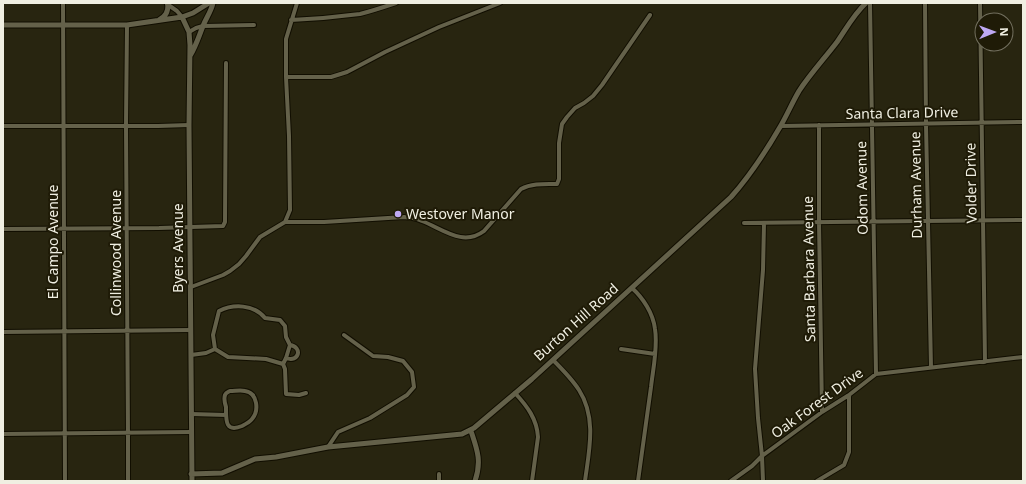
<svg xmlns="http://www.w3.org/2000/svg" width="1026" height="484" viewBox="0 0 1026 484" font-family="'Noto Sans',sans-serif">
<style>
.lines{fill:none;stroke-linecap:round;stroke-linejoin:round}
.minor-casing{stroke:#110e00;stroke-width:6}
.tertiary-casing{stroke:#110e00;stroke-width:7}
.minor{stroke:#64614a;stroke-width:4}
.tertiary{stroke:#64614a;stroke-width:5}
.poi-dot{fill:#bfa9f4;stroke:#1f1b07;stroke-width:1.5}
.labels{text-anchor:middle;stroke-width:4;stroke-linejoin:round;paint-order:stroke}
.street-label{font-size:14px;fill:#f0efe2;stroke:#1f1b07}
.poi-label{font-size:14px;fill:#f0efe2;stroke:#1f1b07;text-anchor:start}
</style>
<rect width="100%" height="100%" fill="#282510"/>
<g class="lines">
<defs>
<path id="minor" d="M63,3L65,481
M870,3L876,374
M925,3L926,124L931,367
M980,3L985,362
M167,4L177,11L182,17
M291,20C314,19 337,17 360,14C372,11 384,7 396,3
M127,25L126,125L128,433V481
M189,32L196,28L203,26L254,25
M286,77H331L347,72L385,52L439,27L500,3
M819,125V222L822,412
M3,126H158L189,125
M781,126L1023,122
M285,222L290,210L289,136L286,77V39L297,3
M744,223L1023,220
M3,229L159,228L223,226L225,222L226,63
M191,287L223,275L230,271L239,264L246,256L260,237L285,222H324L404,217C410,218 416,218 422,221C443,229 463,247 484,231L521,189C532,183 545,184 557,184L559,179V143L562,124L567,117L575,108L584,103L593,96L602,85L650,15
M632,288C643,298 653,313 655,329C658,347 653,369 651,387C647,418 642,450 638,481
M3,332L191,330
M215,349L213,335L219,311C233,304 254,304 265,318L280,320L285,326L286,337L290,345L286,358L283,364
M621,349L655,354
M191,355L206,353L215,349L228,357L266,359L283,364L285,369L286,394L299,395L306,393
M286,358C299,363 303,347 290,345
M553,360C562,369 572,379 579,390C597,418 589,451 585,481
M230,391C235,391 241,390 245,391C258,393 259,411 252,419C250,422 246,424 242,426C225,433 226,420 226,407C225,404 224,398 225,395C226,392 228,392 230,391Z
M515,393C527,406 537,419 538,437L532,481
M191,414L226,415
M3,434L191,432
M328,447L338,432L370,418L407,395L414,387L412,372L403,361L388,357L373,356L344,335
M439,481V474
M731,481L752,466L762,456L822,412L849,395L876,374L1023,357
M763,481L762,456L758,418L755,369L763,270L764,223
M817,481L844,465L849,452V395"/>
<path id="tertiary" d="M182,17L189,32L190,45L189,125L192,481
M159,20C166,16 168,12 168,4
M3,25H127L182,17L193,13L209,3
M190,56C196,46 199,36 203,26C206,18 211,12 213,3
M471,431C477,449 482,461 475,481
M191,474L222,473L255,459L276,457L328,447L452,435L462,434L474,428L532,379L731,197C750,176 766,151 780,127C787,115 792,103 799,91C810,74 824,59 837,42C846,29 854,14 866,3"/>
</defs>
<use href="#minor" class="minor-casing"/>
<use href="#tertiary" class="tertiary-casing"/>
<use href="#minor" class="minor"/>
<use href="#tertiary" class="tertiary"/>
</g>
<circle class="poi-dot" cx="398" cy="214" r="4"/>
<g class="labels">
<g class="street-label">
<text transform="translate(902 113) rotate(-1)" y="5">Santa Clara Drive</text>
<text transform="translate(971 183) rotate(-91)" y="5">Volder Drive</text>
<text transform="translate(916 185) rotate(-91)" y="5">Durham Avenue</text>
<text transform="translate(862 188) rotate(-91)" y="5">Odom Avenue</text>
<text transform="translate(53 242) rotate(-90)" y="5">El Campo Avenue</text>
<text transform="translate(178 248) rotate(-90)" y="5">Byers Avenue</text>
<text transform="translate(116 253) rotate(-90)" y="5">Collinwood Avenue</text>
<text transform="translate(809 269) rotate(-91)" y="5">Santa Barbara Avenue</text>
<text transform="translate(576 322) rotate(-42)" y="5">Burton Hill Road</text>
<text transform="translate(817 403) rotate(-36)" y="5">Oak Forest Drive</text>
</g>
<g class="poi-label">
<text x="406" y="219">Westover Manor</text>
</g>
</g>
<rect width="1026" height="484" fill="none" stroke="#f0efe2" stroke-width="8"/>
<g transform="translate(994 32) rotate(89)"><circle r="19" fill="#1f1b07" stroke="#73705f"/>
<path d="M0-3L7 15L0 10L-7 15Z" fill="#bfa9f4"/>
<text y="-6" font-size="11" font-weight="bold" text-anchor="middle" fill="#f0efe2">N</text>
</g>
</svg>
